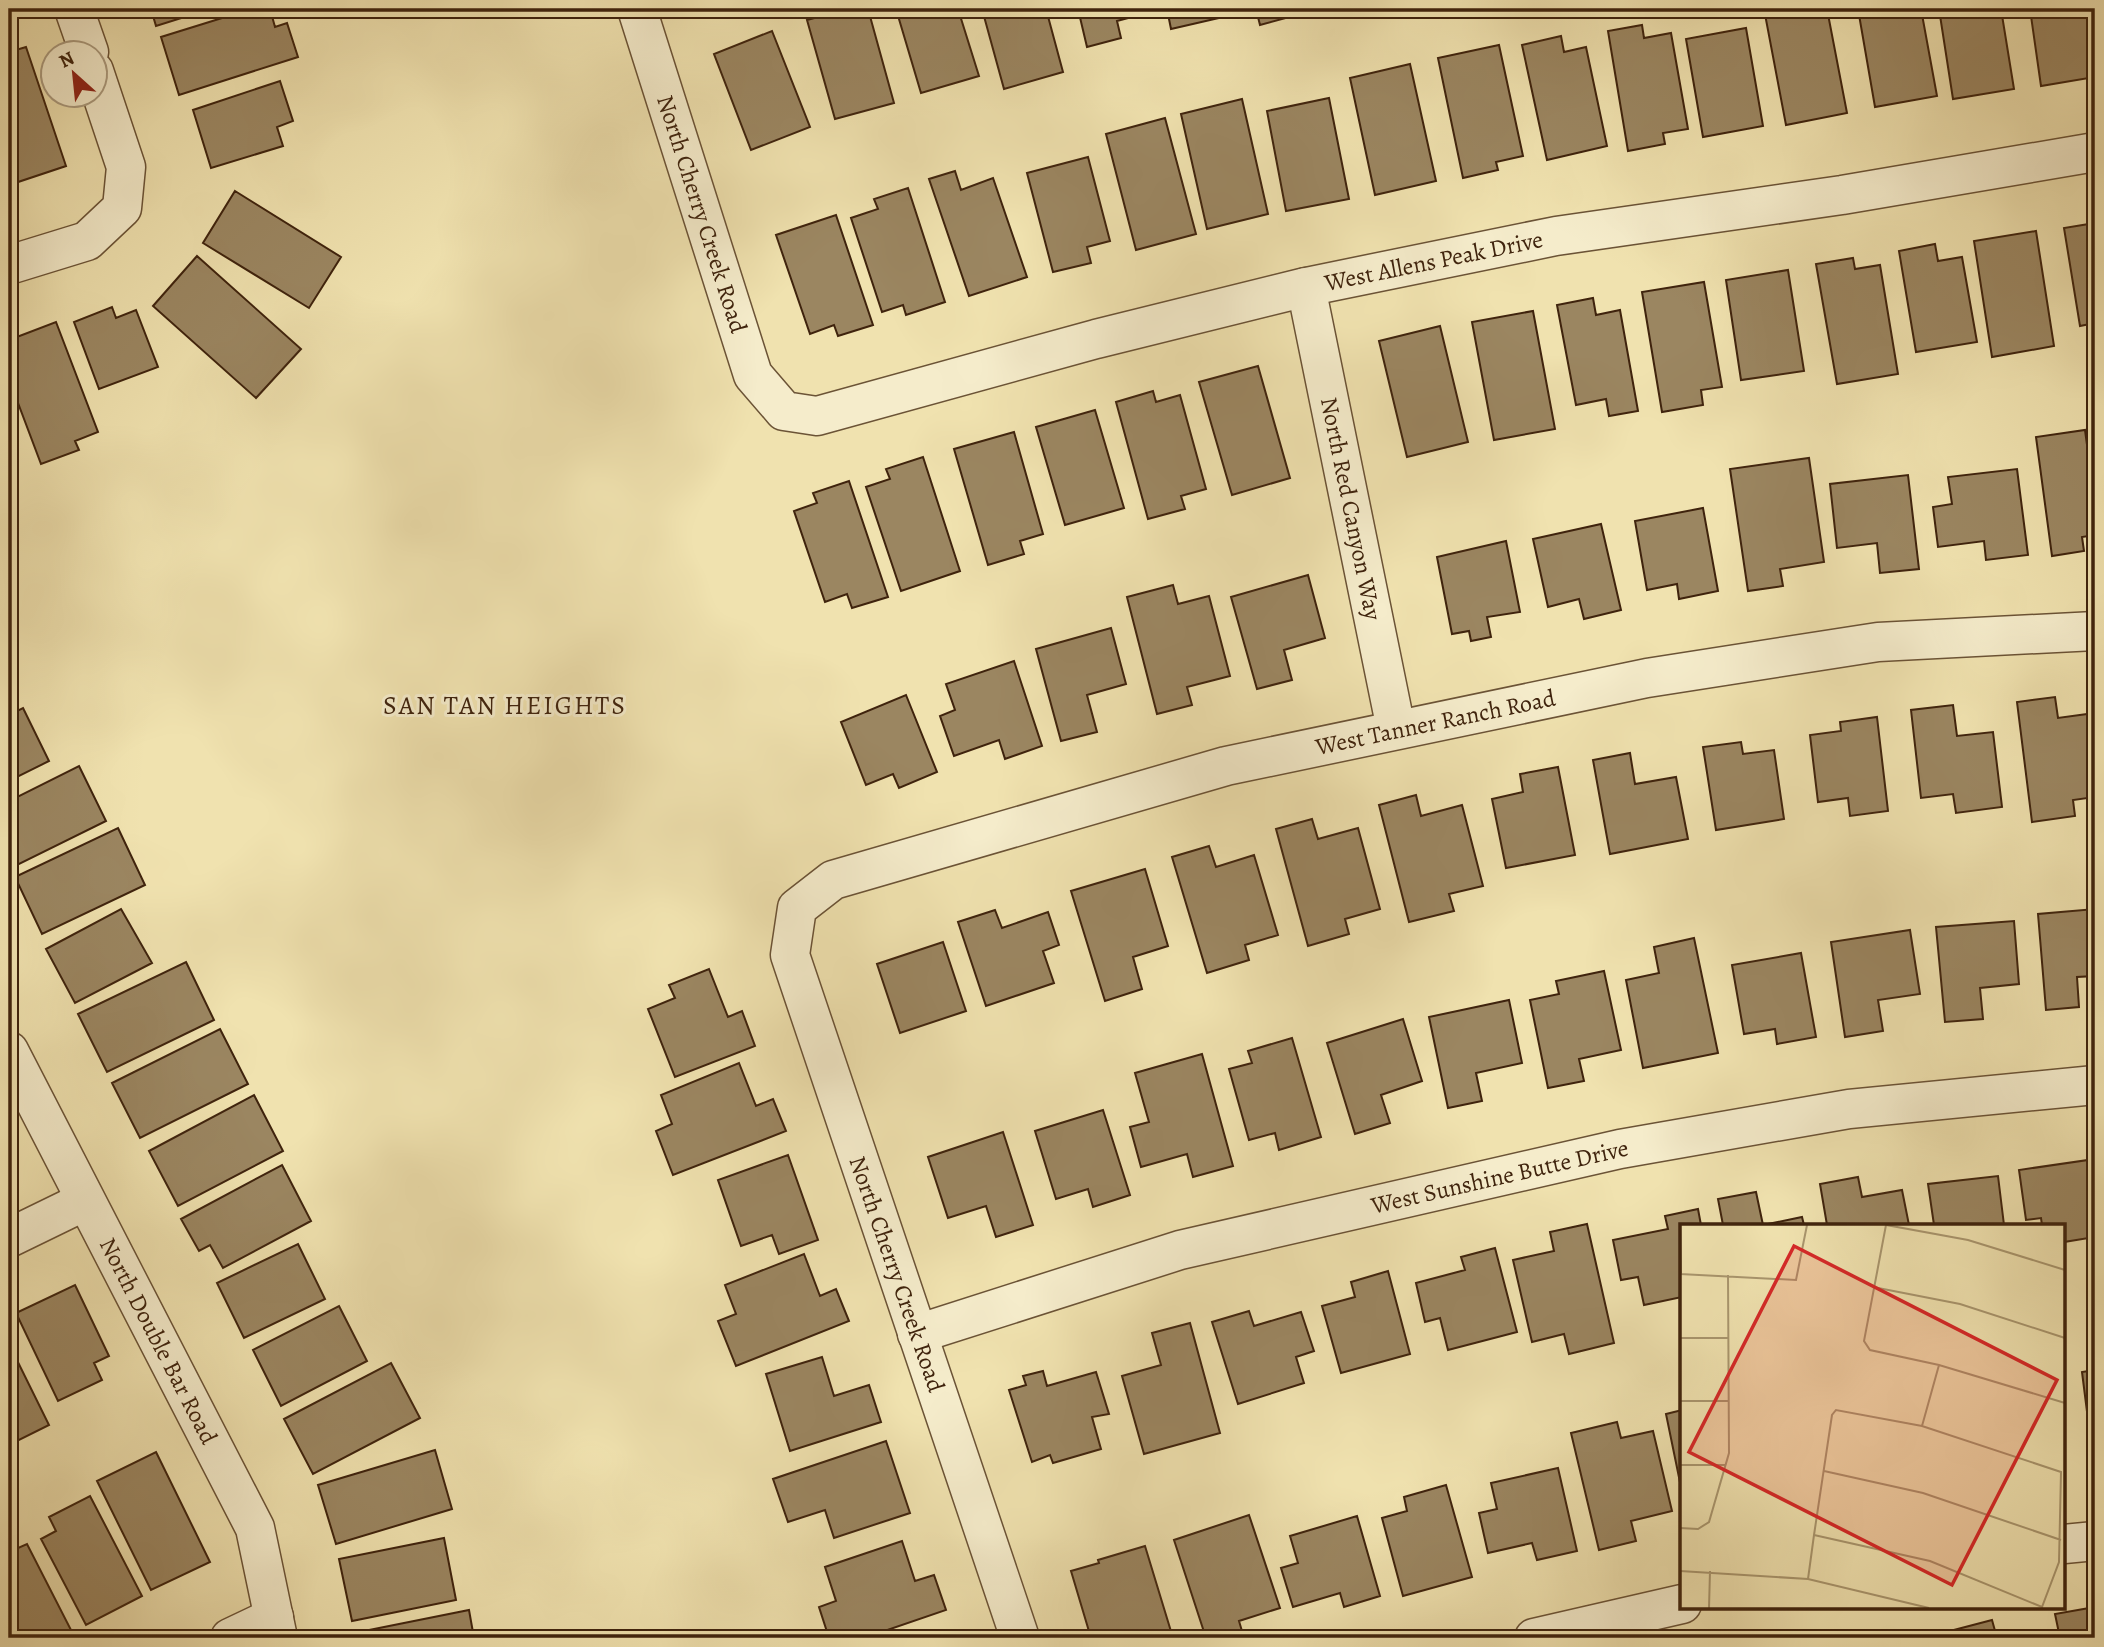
<svg xmlns="http://www.w3.org/2000/svg" width="2104" height="1647" viewBox="0 0 2104 1647" font-family="Alegreya,serif">
<style>
.building{fill:#9b8661;stroke:#3f230d;stroke-width:2}
.lines{fill:none;stroke-linecap:round;stroke-linejoin:round}
.minor-casing{stroke:#6b5336;stroke-width:41}
.minor{stroke:#f5eccb;stroke-width:38}
.labels{text-anchor:middle;stroke-width:6;stroke-linejoin:round;paint-order:stroke}
.street-label{font-size:24px;fill:#3f230d;stroke:#f5eccb}
.neighbourhood-label{font-size:26px;letter-spacing:2px;fill:#3f230d;stroke:#f5eccb}
.inset-road{fill:none;stroke:#a9966e;stroke-width:2}
.view{fill:#d62828;fill-opacity:0.15;stroke:#d62828;stroke-width:3.5}
.inset-edge{fill:none;stroke:#3f230d;stroke-width:3.5}
</style>
<rect width="100%" height="100%" fill="#f0e2af"/>
<filter id="stains"><feTurbulence type="fractalNoise" baseFrequency=".00286" numOctaves="4"/><feColorMatrix values="0 0 0 0 .2 0 0 0 0 .09 0 0 0 0 .02 0 0 0 .5 -.17"/></filter>
<radialGradient id="worn" r=".72"><stop offset=".6" stop-color="#630" stop-opacity="0"/><stop offset="1" stop-color="#630" stop-opacity=".3"/></radialGradient>
<path class="building" d="M151,9H210L156,26Z
M251,9H270L275,27L287,23L298,57L179,95L161,37Z
M848,9H868L894,103L835,119L807,20Z
M896,9H958L979,76L921,93Z
M982,9H1046L1063,72L1004,89Z
M1078,9H1142L1143,14L1117,21L1121,38L1087,47Z
M1167,9H1231L1232,15L1171,29Z
M1256,9H1319L1260,25Z
M1764,9H1827L1847,113L1786,125Z
M1858,9H1921L1937,96L1875,107Z
M1939,9H2001L2014,89L1953,99Z
M2030,9H2092L2095,33V77L2041,86Z
M1642,25L1644,38L1671,33L1688,129L1663,133L1665,144L1628,151L1608,31Z
M1746,28L1763,126L1703,137L1686,39Z
M772,31L810,127L751,150L714,54Z
M1561,36L1564,52L1586,47L1607,146L1547,160L1522,45Z
M1499,45L1523,156L1496,162L1498,170L1463,178L1438,58Z
M26,47L66,166L9,185V52Z
M1410,64L1436,181L1375,195L1350,78Z
M280,81L293,121L277,127L283,146L211,168L193,110Z
M1329,98L1349,199L1286,211L1267,111Z
M1242,99L1268,214L1207,229L1181,114Z
M1165,118L1196,234L1136,250L1106,134Z
M1088,157L1110,241L1087,247L1091,263L1053,272L1027,173Z
M955,171L961,190L993,178L1027,277L969,296L929,179Z
M908,188L945,302L906,315L903,305L882,312L851,218L878,209L874,199Z
M235,191L341,257L309,308L203,243Z
M836,215L873,325L838,336L834,325L810,334L776,235Z
M2095,223V323L2080,326L2064,228Z
M2036,231L2054,346L1992,357L1974,241Z
M1935,244L1938,261L1962,257L1977,342L1916,352L1899,251Z
M197,256L301,349L256,398L153,306Z
M1853,258L1855,269L1880,265L1898,374L1837,384L1816,264Z
M1788,270L1804,371L1741,380L1726,280Z
M1704,282L1722,387L1701,390L1703,405L1662,412L1642,292Z
M1593,298L1596,315L1620,310L1638,411L1609,416L1606,399L1576,405L1557,305Z
M112,307L116,318L136,310L158,367L99,389L74,322Z
M1533,311L1555,429L1494,440L1472,322Z
M56,322L98,432L75,441L79,450L41,464L9,379V340Z
M1440,326L1468,442L1407,457L1379,341Z
M1258,366L1290,478L1232,495L1199,382Z
M1153,391L1156,402L1180,395L1206,489L1181,496L1185,509L1148,519L1116,402Z
M1095,410L1124,508L1065,525L1036,427Z
M2085,430L2088,452L2095,451V535L2082,537L2084,551L2052,556L2036,437Z
M1014,432L1043,534L1020,541L1024,554L988,565L954,449Z
M923,457L960,571L901,591L866,487L890,479L886,469Z
M1809,458L1824,562L1780,569L1783,586L1748,591L1730,469Z
M2017,469L2028,555L1986,560L1984,541L1938,547L1933,507L1952,504L1948,477Z
M1908,475L1919,569L1880,573L1877,543L1837,548L1830,484Z
M849,481L888,597L852,608L847,594L825,602L794,511L817,503L813,493Z
M1703,508L1718,591L1679,599L1677,584L1647,590L1635,521Z
M1601,524L1621,610L1584,619L1579,599L1548,607L1533,539Z
M1506,541L1520,612L1487,617L1491,637L1471,641L1469,631L1452,634L1437,557Z
M1308,575L1325,638L1284,650L1292,680L1257,689L1231,597Z
M1173,585L1178,604L1209,596L1230,676L1187,687L1192,705L1157,714L1127,597Z
M1111,628L1126,684L1087,695L1097,732L1061,741L1036,649Z
M1014,661L1042,746L1005,759L999,740L954,756L940,716L955,710L946,684Z
M906,695L937,772L899,788L893,774L866,785L841,722Z
M2055,697L2058,718L2095,713V797L2073,800L2075,816L2032,822L2017,702Z
M1953,705L1957,736L1993,732L2002,807L1956,813L1953,794L1921,798L1911,710Z
M23,708L49,761L9,781V715Z
M1877,717L1888,811L1850,816L1848,798L1818,802L1810,735L1841,731L1840,722Z
M1741,742L1743,754L1774,750L1784,819L1716,830L1703,747Z
M1630,753L1635,784L1676,777L1688,839L1610,854L1593,760Z
M79,766L106,821L9,869V801Z
M1558,767L1575,855L1506,868L1492,799L1523,792L1520,774Z
M1416,795L1421,816L1462,805L1483,886L1449,894L1454,911L1409,922L1379,805Z
M1312,819L1318,839L1358,828L1380,909L1345,919L1349,934L1308,946L1276,829Z
M118,828L145,885L42,934L15,877Z
M1209,846L1216,867L1254,855L1278,935L1245,945L1249,960L1207,973L1172,857Z
M1145,869L1168,946L1133,957L1142,989L1105,1001L1071,891Z
M121,909L152,963L75,1003L46,949Z
M2095,909V976L2077,977L2079,1007L2046,1010L2038,914Z
M995,910L1002,928L1048,912L1059,945L1043,951L1054,983L986,1006L958,922Z
M2014,921L2019,984L1980,988L1983,1019L1945,1022L1936,927Z
M1910,930L1920,994L1878,1000L1883,1031L1845,1037L1831,942Z
M1694,938L1718,1053L1643,1068L1626,980L1659,973L1654,947Z
M943,942L966,1011L900,1033L877,964Z
M1801,953L1816,1037L1777,1044L1775,1029L1744,1034L1732,965Z
M186,962L214,1020L107,1072L78,1014Z
M709,969L728,1017L742,1011L755,1046L675,1077L648,1009L675,998L669,985Z
M1604,971L1621,1050L1579,1059L1584,1081L1548,1088L1530,1000L1559,994L1556,981Z
M1509,1000L1522,1063L1476,1073L1482,1101L1448,1108L1429,1017Z
M1403,1019L1422,1081L1381,1095L1390,1123L1355,1134L1327,1043Z
M220,1029L248,1084L140,1138L112,1083Z
M1292,1038L1321,1137L1279,1150L1275,1133L1249,1140L1229,1069L1252,1063L1248,1051Z
M1202,1054L1233,1166L1193,1177L1187,1154L1141,1167L1130,1127L1149,1122L1135,1073Z
M739,1063L756,1106L773,1099L786,1131L673,1175L656,1131L672,1124L661,1095Z
M254,1095L283,1151L178,1206L149,1151Z
M1103,1110L1130,1195L1093,1207L1088,1189L1056,1199L1035,1131Z
M1003,1132L1033,1225L996,1237L986,1206L948,1218L928,1157Z
M788,1155L818,1240L779,1254L772,1235L741,1246L718,1180Z
M2095,1159V1237L2064,1242V1225H2042L2041,1218L2026,1220L2019,1170Z
M282,1165L311,1221L223,1268L210,1245L199,1251L181,1219Z
M1998,1176L2004,1225H1934L1928,1184Z
M1858,1177L1862,1197L1902,1190L1909,1225H1827L1820,1184Z
M1756,1192L1763,1225L1802,1217L1804,1225H1723L1718,1199Z
M1698,1209L1701,1225H1682V1297L1644,1305L1638,1277L1621,1280L1613,1240L1668,1229L1665,1216Z
M1587,1224L1614,1343L1569,1354L1564,1334L1532,1342L1513,1260L1554,1251L1550,1232Z
M298,1244L325,1299L244,1338L217,1283Z
M1495,1248L1517,1332L1448,1350L1440,1318L1425,1322L1416,1283L1465,1270L1461,1257Z
M804,1254L820,1296L836,1289L849,1321L736,1366L718,1321L736,1314L725,1285Z
M1388,1271L1410,1354L1341,1373L1322,1306L1355,1297L1351,1282Z
M75,1285L109,1356L94,1363L102,1380L58,1401L16,1313Z
M339,1306L367,1361L281,1406L253,1350Z
M1249,1311L1254,1326L1301,1312L1314,1351L1296,1357L1304,1383L1238,1404L1212,1322Z
M1190,1323L1220,1433L1144,1454L1122,1376L1161,1365L1152,1333Z
M9,1344L49,1425L9,1445Z
M822,1357L834,1396L869,1385L881,1422L790,1451L766,1374Z
M391,1363L420,1418L313,1474L284,1419Z
M2095,1370V1467H2094L2082,1372Z
M1043,1371L1047,1386L1096,1372L1109,1414L1092,1417L1101,1449L1053,1463L1050,1455L1032,1462L1009,1390L1026,1385L1023,1376Z
M1682,1410V1492L1666,1414Z
M1617,1422L1621,1438L1653,1431L1672,1511L1631,1521L1636,1541L1599,1550L1571,1433Z
M886,1441L910,1513L834,1538L825,1510L788,1522L773,1479Z
M435,1450L452,1509L336,1544L318,1485Z
M156,1452L210,1562L151,1590L97,1481Z
M1558,1468L1577,1551L1537,1560L1532,1543L1488,1553L1479,1513L1497,1509L1491,1483Z
M1446,1485L1472,1577L1403,1596L1382,1518L1407,1511L1404,1497Z
M90,1496L142,1596L86,1625L41,1539L56,1531L49,1517Z
M1249,1515L1280,1608L1239,1621L1244,1638H1206L1174,1540Z
M1357,1516L1380,1596L1344,1607L1340,1593L1293,1607L1281,1568L1298,1563L1290,1536Z
M9,1534L16,1549L27,1544L72,1632L59,1638H9Z
M444,1538L456,1600L352,1621L339,1559Z
M902,1541L915,1581L934,1575L946,1610L864,1638H829L819,1607L836,1601L825,1567Z
M1145,1546L1173,1638H1091L1071,1571L1099,1563L1098,1560Z
M2095,1607V1638H2060L2055,1614Z
M469,1610L474,1638H350L349,1634Z
M1992,1620L1997,1638H1952L1950,1631Z"/>
<g class="lines">
<defs>
<g id="minor">
<path d="M74,9L89,52"/>
<path id="s1" d="M637,9L753,375L784,411L817,416L1096,339L1306,287L1556,236L1842,195L2095,152"/>
<path d="M9,265L87,241L122,208L126,167L94,71"/>
<path id="s2" d="M1306,287L1396,729"/>
<path id="s3" d="M9,1051L255,1528L278,1638"/>
<path d="M9,1238L85,1201"/>
<path id="s4" d="M917,1334L1180,1250L1620,1149L1849,1109L2095,1085"/>
<path d="M2064,1544L2095,1541"/>
<path d="M230,1638L274,1617"/>
<path id="s5" d="M1020,1638L790,955L797,908L833,880L1226,766L1647,678L1878,642L2095,631"/>
<path d="M1534,1638L1682,1604"/>
</g>
</defs>
<use href="#minor" class="minor-casing"/>
<use href="#minor" class="minor"/>
</g>
<g class="labels">
<g class="street-label">
<text dy="8" stroke="none"><textPath href="#s1" startOffset="215">North Cherry Creek Road</textPath></text>
<text dy="8" stroke="none"><textPath href="#s1" startOffset="1101">West Allens Peak Drive</textPath></text>
<text dy="8" stroke="none"><textPath href="#s2" startOffset="226">North Red Canyon Way</textPath></text>
<text dy="8" stroke="none"><textPath href="#s5" startOffset="1437">West Tanner Ranch Road</textPath></text>
<text dy="8" stroke="none"><textPath href="#s4" startOffset="604">West Sunshine Butte Drive</textPath></text>
<text transform="translate(897 1274) rotate(71)" y="8">North Cherry Creek Road</text>
<text dy="8" stroke="none"><textPath href="#s3" startOffset="326">North Double Bar Road</textPath></text>
</g>
<g class="neighbourhood-label">
<text x="505" y="714">SAN TAN HEIGHTS</text>
</g>
</g>
<g transform="translate(1680 1224)">
<rect width="385" height="385" fill="#f0e2af"/>
<path class="inset-road" d="M0,1L1,50M385,46L288,16L206,1L184,117L190,126L259,141L385,179M0,50L116,56L127,1M193,63L280,80L385,114M0,114H48M0,177H48M242,202L259,141M0,241H45M144,247L243,269L381,316M0,304L18,305L29,298L49,229L48,51M0,347L128,355L249,384M128,355L134,311L152,191L156,186L242,202L381,248L379,338L362,383L250,337L134,311M29,384L30,347"/>
<path class="view" d="M114,22L377,156L272,361L9,228Z"/>
<rect width="385" height="385" class="inset-edge"/>
</g>
<rect width="2104" height="1647" fill="none" stroke="#f0e2af" stroke-width="35"/>
<rect x="10" y="10" width="2083" height="1626" fill="none" stroke="#3f230d" stroke-width="3.5"/>
<rect x="18" y="18" width="2069" height="1612" fill="none" stroke="#3f230d" stroke-width="2"/>
<g transform="translate(74 74) rotate(333)"><circle r="33" fill="#f5eccb" stroke="#ac9c7f" stroke-width="2"/>
<path d="M0-5L12 26L0 18L-12 26Z" fill="#8f2418"/>
<text y="-10" font-size="19" font-weight="bold" text-anchor="middle" fill="#3f230d">N</text>
</g>
<rect width="100%" height="100%" filter="url(#stains)"/>
<rect width="100%" height="100%" fill="url(#worn)"/>
</svg>
